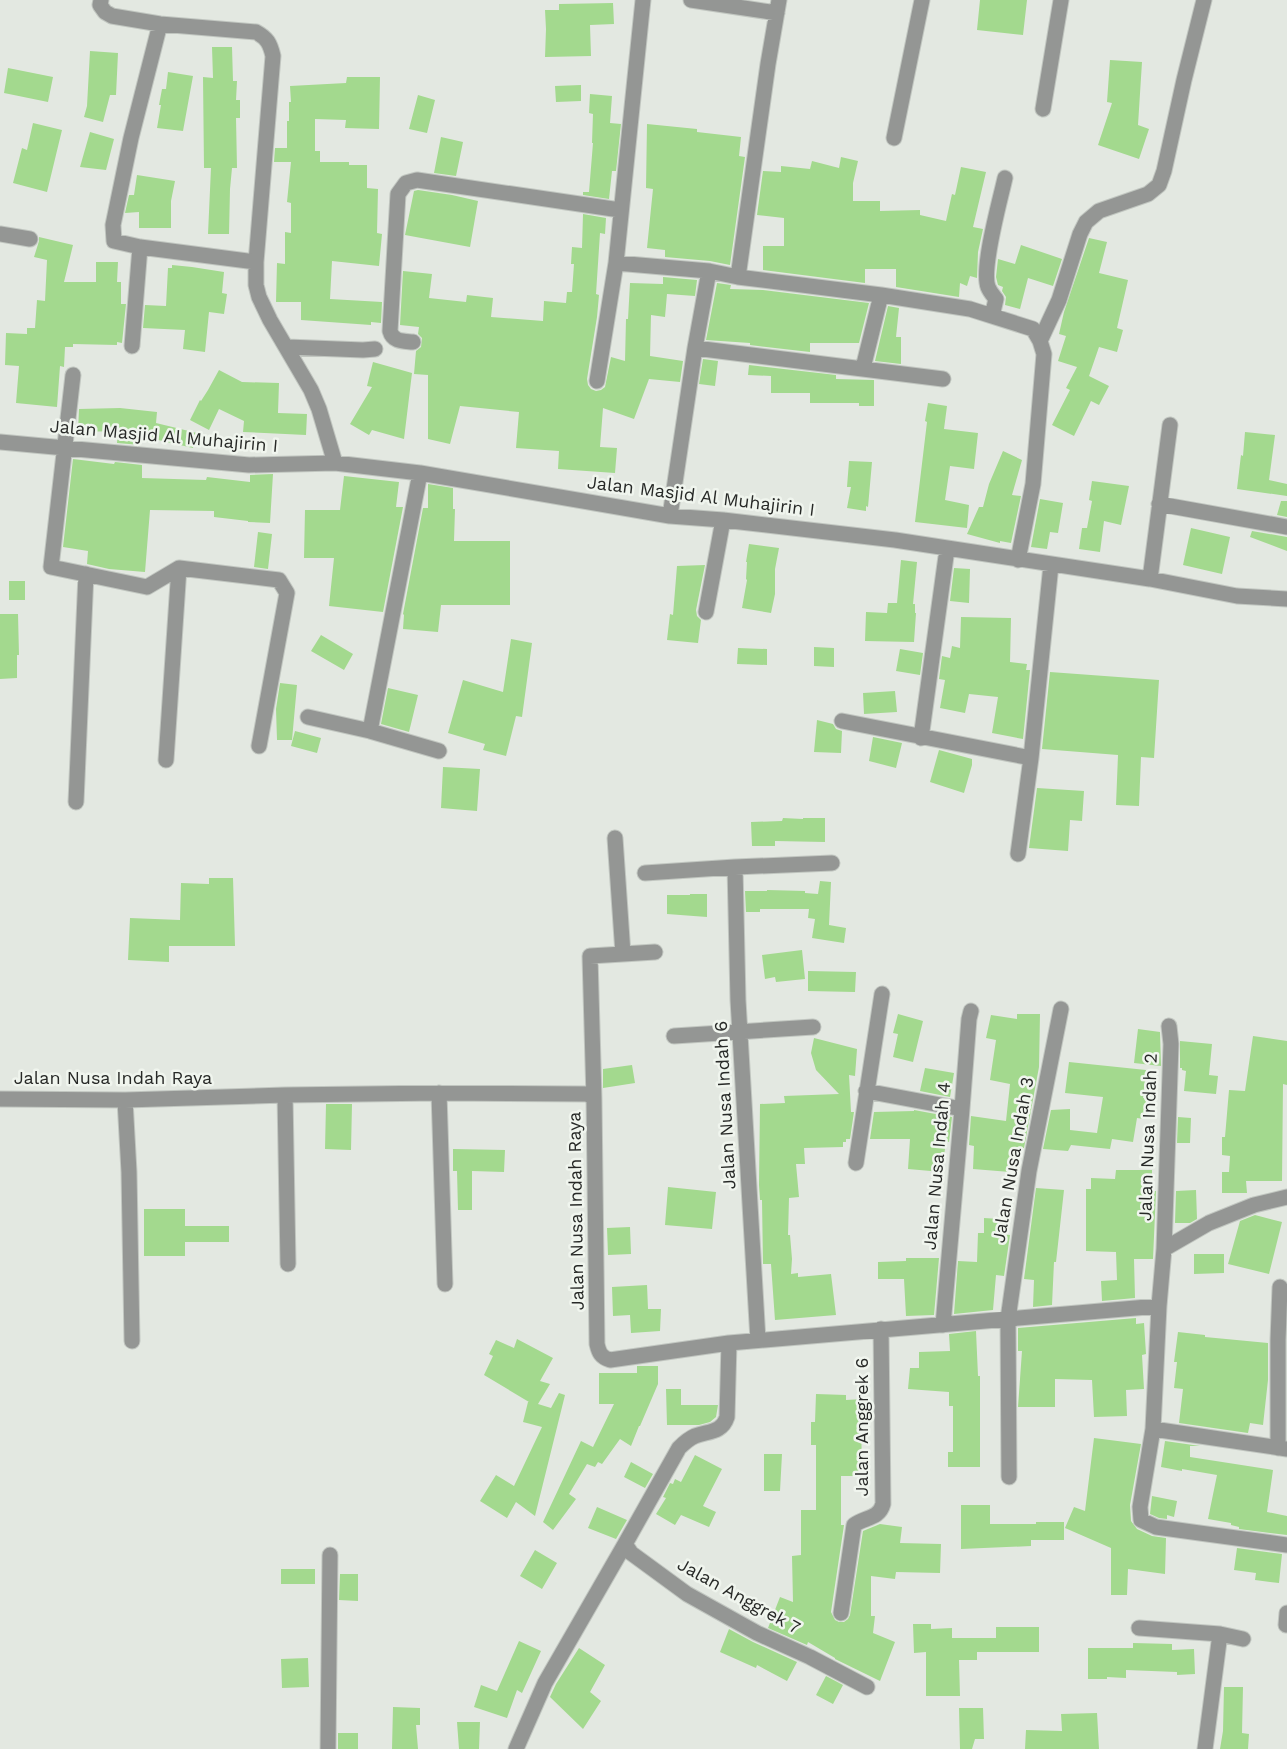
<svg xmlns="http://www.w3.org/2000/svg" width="1287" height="1749" viewBox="0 0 1287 1749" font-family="'Work Sans',sans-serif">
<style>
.building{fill:#a3d98e}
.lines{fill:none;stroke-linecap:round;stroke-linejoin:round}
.minor-casing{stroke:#c1c6c0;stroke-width:17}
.minor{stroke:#949694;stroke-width:15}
.labels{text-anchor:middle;stroke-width:5;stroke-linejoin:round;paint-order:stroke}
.street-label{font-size:18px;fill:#272927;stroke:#f0f5ee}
</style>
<rect width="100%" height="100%" fill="#e3e8e1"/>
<path class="building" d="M980,0H1027L1023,35L977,30Z
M613,3L614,24L590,25L591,56L545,57L546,29L545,10H559V4Z
M212,47H232L233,81H237L236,100H240V118H236L237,168H232L230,189L229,234H208L211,168H204L203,77L213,78Z
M90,51L118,53L116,95H110L103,122L84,117L87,106Z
M1110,60L1142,62L1138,125L1149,129L1139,159L1098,145L1112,103L1107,102Z
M8,68L53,77L48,102L4,93Z
M168,72L193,76L183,131L157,128L161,105H159L162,89H166Z
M347,77H380L379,129L345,128L346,120L315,119V151H320V162H349V165H367V188L378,189L377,233L382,234L379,266L332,261L330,299L382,302L381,323L371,322V325L301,320V302H276L277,263L285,264V232L291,233V203L287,202L291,162H274L275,148H287V121H289V102H291L290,86L346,83Z
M581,85V101L556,102L555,86Z
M590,94L612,96L610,123L621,124L616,171H612L609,199L583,195V192H589L593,143H592L593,114L589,113Z
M418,95L435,100L427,133L409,129Z
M33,123L62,130L47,192L13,183L22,148L27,150Z
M647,124L697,129V132L741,137L739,156L745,157L730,265L710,261L665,257V250L647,248L653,189L646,188Z
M90,132L114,139L106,170L80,167Z
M441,137L463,142L456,176L434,173Z
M841,157L858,161L853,183V201H880V211L920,210V215L946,221L952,194L955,195L961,167L986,172L973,227L983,229L978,252L977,278L970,276L967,286L960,283L959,297L896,287V269H865V283L763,270V246H784V218L757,215L763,171L781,172V166L810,169L812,161L839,168Z
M137,175L175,181L171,201V228H139V212L125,213L129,195H134Z
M418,190L452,195L478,201L470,247L405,235L414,191Z
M583,214L606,218L605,234L600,233L596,294L599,295L597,317L587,379L588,385L591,389L596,391L601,390L605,387L611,357L625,361L626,319H628L630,283L663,284V277L697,280L695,296L667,294L665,317L651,315L650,356L683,361L680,382L649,379L634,419L603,408L600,447L617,448L615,473L558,469L559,451L516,448L519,412L460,406L450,444L428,439V375L414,374L416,351L421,347L422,338L418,334L419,327L400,325L403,271L432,274L429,298L466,302L467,295L493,298L491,317L543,321L544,301L566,303L567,292H572L574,264H571L572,247L582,248Z
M39,237L73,245L64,282H96V262H118L117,282H121V304H126L122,343L117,342V345L73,344V347H65L64,367L60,366L57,407L16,403L19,366L5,365L6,333L27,334V328H35L37,300L45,301L47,260L34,257L39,241Z
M1089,238L1107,242L1099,273L1128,280L1117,328L1123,330L1117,352L1099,347L1089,376L1109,386L1099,405L1091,401L1074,436L1052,425L1070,390L1066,388L1077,367L1058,361L1066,336L1059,334L1064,312Z
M1021,245L1062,259L1053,286L1028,278L1020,309L1005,305L1006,297L1002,291L1003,287L998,285L996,277L998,259L1015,264Z
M172,265L192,267L224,272L222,293L227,294L224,314L209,312L205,352L183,349L185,330L143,328L145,305L166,306L168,268H172Z
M717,283L731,285L730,289L763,290L869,303L859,343H810V352L750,345V343L706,340Z
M888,306L899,308L896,337H901V364L875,361Z
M703,359L718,361L715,386L699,384Z
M373,362L412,373L404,439L372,430L369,435L350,424L372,387L367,386Z
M749,365L836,375V379L874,380V406H859V403H810V393H771V376L748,375Z
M219,370L242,382L279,383L278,413L307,414L306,435L243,432L244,421L219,409L209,430L190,420L200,400L201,401L208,390Z
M928,403L947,406L944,429L978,433L974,469L950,466L945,500L969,505L967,528L915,522L927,422L925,421Z
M120,408L157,412L156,423L197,433L193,448L154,439L153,442L140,441L141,445L117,443L118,431L78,432L79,409Z
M1245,432L1275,435L1269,480L1287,484V496L1237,489L1241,455L1243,456Z
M1003,451L1022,460L1012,495L1021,496L1011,543L1000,541V543L967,534L979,507H983L989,484Z
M73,459L114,464L115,462L142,465V478L206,480L207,477L250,482V475L273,474L270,523L248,522V521L214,517V511L150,510L145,572L109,569L87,564L88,551L63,547Z
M849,461L872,462L868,507L866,506V511L847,508L851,487H847Z
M344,476L399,482L396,507H403L383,612L329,606L334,558H304L305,510H340Z
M1092,481L1129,486L1121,525L1104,521L1100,552L1079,549L1082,528H1087L1092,501L1089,500Z
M428,484L453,488V509H455L454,541H510V605H441L438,632L403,629L404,615L403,614L423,508H428Z
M1040,499L1063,503L1058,533L1050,532L1047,549L1031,547Z
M1281,501H1287V517L1277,515Z
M1191,528L1230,537L1222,574L1183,565Z
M1252,531L1287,537V551L1250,537Z
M258,532L272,534L268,569L254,567Z
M749,544L779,548L775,569V594L771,613L742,608L747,580L746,579L747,562H746Z
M901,560L917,562L913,604H915V613H916L914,642L865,641L866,612L887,613L888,603H897Z
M705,565L696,610L697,616L701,620L698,643L667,640L670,614L673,615L677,566Z
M954,568L970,569L969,603L950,601Z
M9,581H25V600H9Z
M0,614H18L19,655H17V678L0,679Z
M961,617L1011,618L1010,662L1027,664L1026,670H1030L1023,739L992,733L998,697L969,694L965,713L940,708L945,680L939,679L942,656L950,658L952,646L960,648Z
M321,635L353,654L344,670L311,651Z
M511,639L532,643L522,717L516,716L506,756L483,750L485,744L448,733L463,680L503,692Z
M814,647L834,648V667L814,666Z
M738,648L767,649V665L737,664Z
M900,649L923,653L920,675L896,671Z
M1050,672L1159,680L1154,758L1141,757L1139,806L1116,805L1118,755L1042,749Z
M280,683L297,685L292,740H277L276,709Z
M388,688L418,695L409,732L381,724Z
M895,691L897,712L864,714L863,693Z
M817,720L833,724L836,729L842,731L841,753L814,752Z
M295,731L321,738L317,753L291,746Z
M873,737L902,743L896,768L869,761Z
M939,750L972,759V765L964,793L930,782Z
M443,767L480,769L477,811L441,808Z
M1037,788L1084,791L1082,821L1070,820L1068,851L1029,848Z
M783,818L803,819V818H825V842L775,841V846H752L751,822L782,821Z
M209,878H233L235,946H169V962L128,960L130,918L180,920L181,883L209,884Z
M820,881L831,882L829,925L846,928L844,943L812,938L815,919L808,918L809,909H760V912H746L745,891H767V890L805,891V893L818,894Z
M690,894H707V917L667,914V895H690Z
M802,950L805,979L776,982L775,977L765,979L762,955Z
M808,971L856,972L855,992L808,991Z
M898,1014L923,1021L913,1062L893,1057L898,1034L893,1033Z
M1017,1014H1040L1039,1067L1024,1148L1012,1147L1010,1172L973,1169L974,1146L969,1145L971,1116L1006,1121L1010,1084L990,1080L996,1040L986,1038L991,1015L1017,1019Z
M1138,1029L1160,1032L1161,1066L1134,1063Z
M1253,1036L1287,1041V1085L1283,1084L1282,1181H1246L1247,1193H1222V1172H1229L1230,1156L1222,1155V1137H1225L1229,1090L1245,1091Z
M814,1038L857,1049L855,1076L849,1075L851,1112H854L850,1139H846V1142H843V1147L804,1148L805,1164H796L799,1197L789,1198L788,1235H790L792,1259L791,1274L798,1273V1277L831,1274L836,1315L775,1320L771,1264H763L762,1200H760L759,1185L760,1104L785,1103L784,1096L839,1094L816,1070L811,1053Z
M1180,1041L1212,1044L1209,1075L1218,1076L1216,1094L1184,1091L1186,1071L1182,1070V1068H1180Z
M1069,1062L1146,1070L1143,1098H1147L1144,1119L1137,1118L1133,1142L1112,1139L1110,1149L1071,1145L1068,1151L1043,1149L1051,1110L1070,1109V1130L1097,1133L1103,1097L1065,1093Z
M632,1065L635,1083L603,1088V1069Z
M925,1068L954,1073L950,1097L920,1091Z
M326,1104H352L351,1150L325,1149Z
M914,1110L952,1117L949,1142L946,1141L942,1172L908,1169L910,1139H870L874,1112L914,1111Z
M1178,1117L1191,1118L1190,1143H1177Z
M453,1149L505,1150L504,1172L472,1171V1210H458L457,1171H453Z
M1116,1170H1152V1191H1156L1153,1259H1134L1135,1298L1102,1301L1101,1281L1117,1280L1116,1252L1086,1251V1189H1091V1178L1115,1179Z
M668,1187L716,1192L712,1229L665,1225Z
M1036,1188L1064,1190L1056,1262H1054L1052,1305L1033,1307L1034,1280L1024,1279Z
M1196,1190L1197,1219L1190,1223H1175L1176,1191Z
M144,1209H185V1226H229V1242H185V1256H144Z
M1255,1215L1282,1222L1269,1274L1228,1264L1240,1221Z
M984,1218L1000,1219L999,1234L1010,1235L1004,1276L996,1275L993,1310L954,1314L958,1261L977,1262L978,1233H984Z
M630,1227L631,1254L608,1255L607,1228Z
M1194,1254H1224V1273L1194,1274Z
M906,1258H939L934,1315L906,1316L904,1279H878V1262L906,1261Z
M647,1285L648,1309H661L660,1331L631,1333L630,1315L613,1316L612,1287Z
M1136,1318V1324L1144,1323L1146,1354L1142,1355L1144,1389L1126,1390L1127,1416L1094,1417L1092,1380L1055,1379V1407H1018L1022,1351H1018V1328Z
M976,1331L978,1376H980V1467H948V1452H953V1406H949V1392L908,1389L910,1368H919V1352L950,1351L949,1334Z
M1178,1332L1205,1335V1337L1268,1343V1380L1263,1425L1250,1423L1248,1433L1179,1423L1183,1389L1174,1388L1177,1362H1174Z
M517,1339L553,1358L540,1381L550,1384L538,1404L551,1408L559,1393L565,1395L535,1516L516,1502L507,1518L480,1501L496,1475L514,1486L542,1427L523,1422L528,1402H529L484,1375L493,1356L489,1354L496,1340L514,1348Z
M637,1366H658V1384L640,1426H638H639L631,1446L620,1439L602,1464L598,1462L595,1467L587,1464L569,1494L576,1499L553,1530L543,1522L581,1441L593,1447L614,1404H599V1373H637Z
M666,1389H681V1405H718L716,1417L710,1422L699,1425H667Z
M816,1394L846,1395V1400L864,1399L865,1414H861L862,1476H841V1525H844L831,1612L835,1620L839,1622H844L848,1619L850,1615L863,1531L880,1524L902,1527L900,1543L941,1544L940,1573L896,1572L895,1579L871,1576V1616H875L873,1633L895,1642L880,1681L835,1659V1658L808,1642L807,1645L768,1628L780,1597L793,1602L792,1556L801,1555V1510H816V1445H811V1422H815Z
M1094,1438L1141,1444L1130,1505L1131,1521L1137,1529L1152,1536L1166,1538L1165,1574L1128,1569L1127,1595H1111V1548L1065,1528L1074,1507L1085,1511Z
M1165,1441L1200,1446H1190V1457L1273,1470L1267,1512L1287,1516V1535L1239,1529V1527L1231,1525V1523L1208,1519L1217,1475L1182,1469V1471L1161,1467Z
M764,1454H782L780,1491H764Z
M695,1455L722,1469L703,1506L716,1512L709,1527L681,1515L675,1525L656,1514L666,1498L663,1497L670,1483L673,1484L675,1479L681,1482Z
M631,1462L653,1474L645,1488L624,1477Z
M1152,1496L1177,1501L1174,1517L1167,1515V1519L1159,1518L1150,1514Z
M961,1505H990V1524H1036V1522H1064V1540H1031V1546L961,1549Z
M597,1507L627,1520L616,1539L588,1528Z
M1237,1548L1282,1554L1279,1583L1255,1580L1256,1573L1234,1570Z
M535,1550L557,1563L542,1589L520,1576Z
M281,1569H315V1584H281Z
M340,1574H358V1601L339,1600Z
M913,1624H931V1629L952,1628V1638H996V1627H1039V1652H977V1660H959L960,1696H926V1652L914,1653Z
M729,1629L753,1642L797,1662L787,1681L757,1665L756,1668L720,1652Z
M519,1641L541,1651L522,1693L517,1690L507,1718L474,1707L481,1685L497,1691Z
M1133,1643L1172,1644V1650L1194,1649L1195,1674L1177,1675V1672L1126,1670V1678L1107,1677V1679H1088V1648H1133Z
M579,1648L605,1665L590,1692L601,1701L583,1729L550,1697L556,1684Z
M308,1658L309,1687L282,1688L281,1659Z
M826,1676L843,1685L833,1704L816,1695Z
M1224,1687H1243L1242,1733L1249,1734L1248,1749H1220L1223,1731Z
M393,1707L420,1708V1725H416L418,1749H392Z
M959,1708H983L984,1739H975L972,1749H960Z
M1097,1713L1099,1749H1025L1026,1730L1062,1731L1061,1714Z
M457,1722H480L479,1749H459Z
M338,1733H358V1749H338Z"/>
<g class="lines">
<defs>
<path id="minor" d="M101,0L100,5L105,12L112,16L160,24L256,32C267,38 270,43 273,56L256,262V285L259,297L270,320L311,390L319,409L335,463
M691,0L777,13
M160,24L131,138L113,225L114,241L140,247L256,262
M1043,109L1061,0
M894,138L922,0
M0,234L30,239
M616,263L709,271L738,277L881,295L970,309L1033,329L1040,341L1044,354L1033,484L1018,560
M738,277L768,64L779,0
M992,316L996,299C993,295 990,292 988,287C981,268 1000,201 1005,178
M1040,341L1059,300L1080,234L1086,222L1099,211L1148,194L1159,185L1164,171L1184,80L1204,0
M413,342C403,341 393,342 390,331L398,194L406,183L417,180L620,210
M132,346L140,247
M287,347L363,350L375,349
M695,348L943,379
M863,368L881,295
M73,375L51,567L147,587L179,568L279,580L287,593L259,746
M597,381L616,263L643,0
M0,442L249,465L335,463L420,473L670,516L723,520L895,540L1150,579L1237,596L1287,599
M1159,504L1287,527
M670,516L695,348L709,271
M1150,579L1170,425
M706,612L723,520
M308,717L370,731L439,751
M842,721L1031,758
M370,731L420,473
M921,738L947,549
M166,760L179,568
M76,802L86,574
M1018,854L1031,758L1051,565
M735,867L738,1000L758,1340
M645,873L735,867L832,863
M623,954L655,952
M1169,1026L1171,1044L1164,1249L1159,1306L1153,1429L1140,1507L1141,1520L1156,1527L1287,1545
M674,1036L813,1027
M866,1091L962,1109
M439,1093L445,1284
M285,1095L288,1264
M0,1099L125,1100L285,1095L439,1093L588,1094L594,1099L597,1344C599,1353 601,1357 610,1360L729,1343L1159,1306
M594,1099L590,956L623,954L615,838
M125,1100L129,1172L132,1341
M856,1163L882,994
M1164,1249L1209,1223L1254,1205L1287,1197
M943,1325L962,1109L969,1019L971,1011
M729,1343L727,1417C722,1433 708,1431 695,1436C688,1439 684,1443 679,1448L625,1544L631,1553L687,1594L757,1633L810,1657L867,1687
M1153,1429L1287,1449
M1278,1448V1340L1280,1287
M1009,1477L1008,1319L1029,1171L1061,1009
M841,1613L854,1525C865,1517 879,1519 883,1504L881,1329
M1287,1613L1286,1625H1287
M1139,1628L1220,1634L1243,1639
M328,1749L330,1555
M516,1749L545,1683L625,1544
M1205,1749L1220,1634"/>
</defs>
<use href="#minor" class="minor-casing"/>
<use href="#minor" class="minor"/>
</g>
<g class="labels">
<g class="street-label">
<text transform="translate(164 436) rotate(5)" y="6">Jalan Masjid Al Muhajirin I</text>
<text transform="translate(701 496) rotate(7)" y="6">Jalan Masjid Al Muhajirin I</text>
<text x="113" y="1084">Jalan Nusa Indah Raya</text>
<text transform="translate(725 1105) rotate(-93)" y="6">Jalan Nusa Indah 6</text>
<text transform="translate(1148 1137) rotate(-88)" y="6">Jalan Nusa Indah 2</text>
<text transform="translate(1013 1160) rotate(-80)" y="6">Jalan Nusa Indah 3</text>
<text transform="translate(937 1166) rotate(-85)" y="6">Jalan Nusa Indah 4</text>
<text transform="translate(576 1211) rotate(-91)" y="6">Jalan Nusa Indah Raya</text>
<text transform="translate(862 1427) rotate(-90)" y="6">Jalan Anggrek 6</text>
<text transform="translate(739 1596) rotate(29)" y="6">Jalan Anggrek 7</text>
</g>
</g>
</svg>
